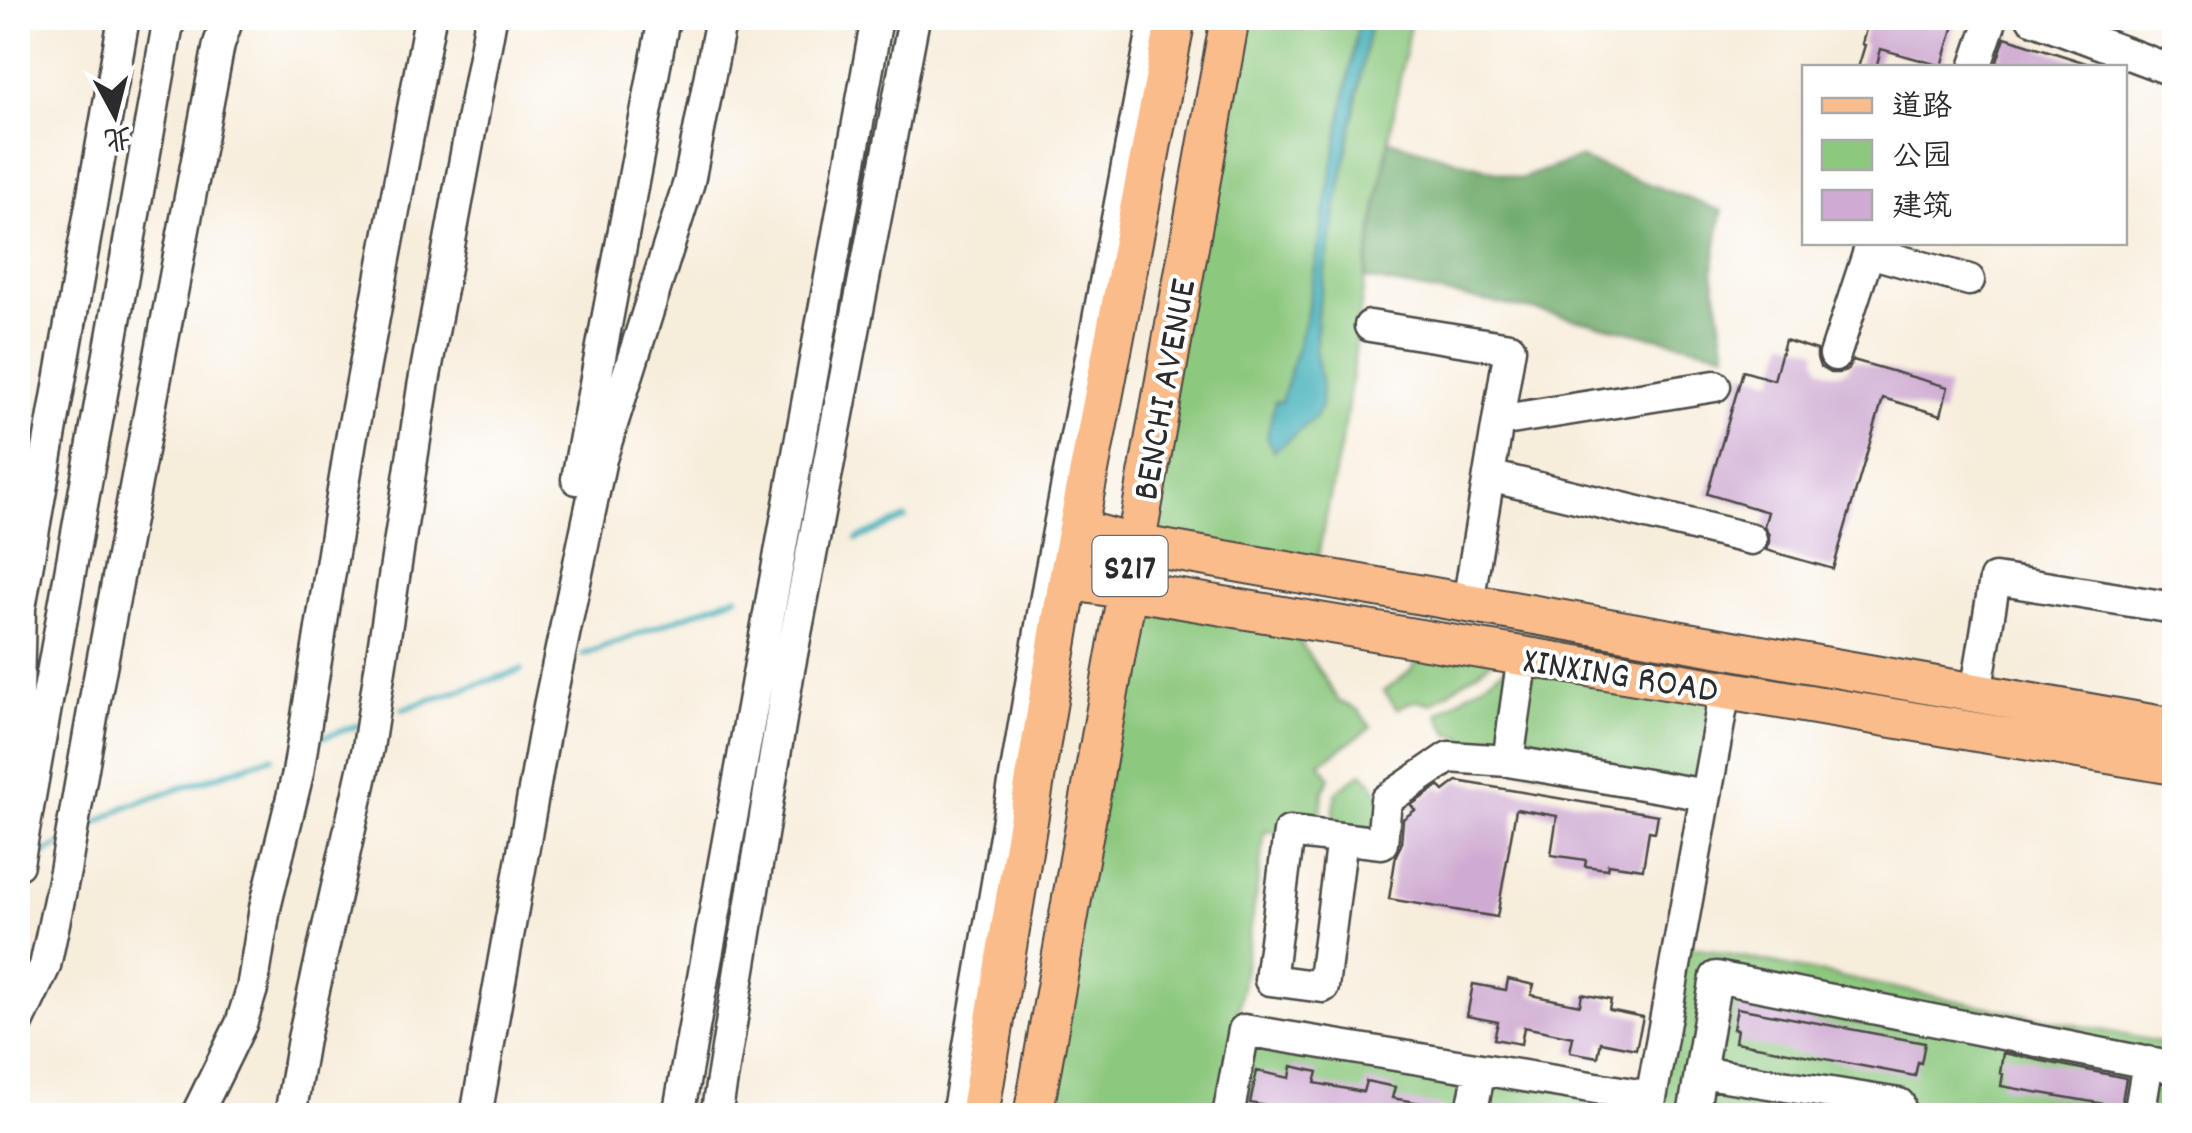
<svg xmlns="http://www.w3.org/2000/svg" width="2192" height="1133" viewBox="0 0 2192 1133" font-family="Dekko,'LXGW WenKai TC',sans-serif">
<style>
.green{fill:#8cc87e;stroke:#5c7a54;stroke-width:2.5}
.forest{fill:#71ac6d;stroke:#4e6c4c;stroke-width:2.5}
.water{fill:#3cadb7;stroke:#346c71;stroke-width:2.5}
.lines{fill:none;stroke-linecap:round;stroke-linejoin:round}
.stream{stroke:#3cadb7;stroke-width:6}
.building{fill:#cfaad2}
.minor-casing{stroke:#4a4845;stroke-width:35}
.major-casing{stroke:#4a4845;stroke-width:42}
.minor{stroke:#fff;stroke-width:30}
.major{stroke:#fabc8b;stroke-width:38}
.labels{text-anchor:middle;stroke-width:8;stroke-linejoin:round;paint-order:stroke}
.shield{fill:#fff;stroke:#6b6b6b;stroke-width:2.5}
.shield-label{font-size:35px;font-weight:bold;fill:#2b2b2b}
.street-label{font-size:38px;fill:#2b2b2b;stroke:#fff}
</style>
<rect width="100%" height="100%" fill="#fff"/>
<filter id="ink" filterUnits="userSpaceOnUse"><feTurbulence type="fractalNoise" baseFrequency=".01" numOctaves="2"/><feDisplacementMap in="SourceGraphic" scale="20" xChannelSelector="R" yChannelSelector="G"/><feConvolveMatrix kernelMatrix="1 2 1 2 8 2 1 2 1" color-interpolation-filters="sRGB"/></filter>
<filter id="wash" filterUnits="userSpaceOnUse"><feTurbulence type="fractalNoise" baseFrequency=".0048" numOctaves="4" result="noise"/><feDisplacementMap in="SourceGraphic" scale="40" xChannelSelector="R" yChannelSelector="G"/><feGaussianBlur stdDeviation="2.25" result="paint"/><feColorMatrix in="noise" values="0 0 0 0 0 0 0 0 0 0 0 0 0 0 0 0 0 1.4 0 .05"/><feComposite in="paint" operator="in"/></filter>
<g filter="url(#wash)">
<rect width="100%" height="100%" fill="#f7eddb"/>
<path class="green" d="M1230,18H1411L1367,261L1346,419L1314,575L1134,544Z
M1126,590L1283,616L1338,700L1358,710L1371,727L1320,763L1330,777L1323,791L1319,836L1265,831L1236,1028L1651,1096L1679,944L2174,1045V1115L1033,1116Z
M1423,640L1504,653L1431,704C1417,698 1410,701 1397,709L1384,691L1413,669Z
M1523,656L1725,690L1706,795L1449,757L1463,737L1450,735L1438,714Z
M1363,772L1386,800L1382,843L1331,837L1336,792Z"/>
<path class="forest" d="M1389,140L1520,179L1579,158L1722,211L1713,271L1726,353L1538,311L1365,279Z"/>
<path class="water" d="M1359,18H1371L1317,316L1316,353L1322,386L1321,407L1314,419L1274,451L1267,437L1275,401L1281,402L1307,313Z"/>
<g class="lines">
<path class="stream" d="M857,539L905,518
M583,655L737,596
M403,709L521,670
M323,737L359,725
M83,831L125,807L272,757
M18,882L42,855L60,845"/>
</g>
<g id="blocks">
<path class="building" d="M1869,18L1894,23L1895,18H1956L1942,66L1881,49L1876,68H1858L1865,45L1862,44Z
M2005,37L2089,64V68H1995Z
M1785,340L1817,350V358L1820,367L1830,373H1838L1847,370L1853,360L1948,387L1941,415L1883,398L1833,569L1766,550L1769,542V535L1764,526L1768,512L1707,494L1743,371L1774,380Z
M1457,781L1658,815L1655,832L1649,831L1643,869L1608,864L1607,869L1585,866L1586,860L1551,855L1557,816L1516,809L1497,917L1389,899L1396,855L1401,845L1403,819L1415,810L1411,805L1439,786L1444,791Z
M1508,979L1534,985L1531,995L1580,1005L1582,994L1611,1000L1609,1010L1643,1017L1636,1049L1601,1042L1598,1057L1570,1052L1573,1037L1524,1027L1521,1044L1494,1039L1498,1022L1467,1016L1473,984L1506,990Z
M1737,1008L1925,1043L1921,1063L1918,1062L1915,1076L1735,1042L1737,1029H1733Z
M2003,1053L2126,1078L2121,1107L2001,1086L2003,1074L2000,1073Z
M1292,1066L1318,1072L1315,1083L1363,1092L1366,1081L1395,1087L1392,1098L1443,1107L1442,1116H1281L1282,1109L1250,1103L1257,1071L1290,1078Z"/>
</g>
</g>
<g filter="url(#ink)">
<use href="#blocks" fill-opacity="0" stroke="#4a4845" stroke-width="2.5"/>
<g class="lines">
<defs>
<path id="minor" d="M2032,18L2174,71
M1975,68L1992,18
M1869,252L1969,280
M1370,326L1510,348L1468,603
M1835,355L1872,242
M1498,421L1715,386
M1489,476L1751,539
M577,479L664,18
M1976,693L1995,579L2174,608
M1508,761L1706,795
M23,774L18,694L20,608L124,18
M1342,838L1323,987L1270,980L1289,832L1382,843L1386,800L1449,757L1508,761L1523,656
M18,864L169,18
M18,1023L45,966L65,871L96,694L219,44L228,18
M1700,1072L1899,1104
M1648,1115L1725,690
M196,1116L241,1024L252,989L265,908L298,773L351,440L430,18
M290,1116L303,1039L368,748L423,387L491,18
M476,1116L549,706L601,459L689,182L721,18
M678,1116L877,18
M716,1116L789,670L914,18
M957,1116L1049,579L1155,18
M1228,1116L1244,1030L1651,1097
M1471,1116L1480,1069
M1693,1116L1716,977L2174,1068
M2139,1116L2148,1062"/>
<path id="major" d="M1078,529L1134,544L2174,728
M1068,580L2174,765
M979,1116L1068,580L1176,18
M1033,1116L1230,18"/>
</defs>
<use href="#minor" class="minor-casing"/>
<use href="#major" class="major-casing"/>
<use href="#minor" class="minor"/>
<use href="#major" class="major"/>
</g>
</g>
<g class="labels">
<rect class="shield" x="1092.5" y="536" width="75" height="60" rx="8"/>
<g class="shield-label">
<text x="1130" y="578">S217</text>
</g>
<g class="street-label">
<text transform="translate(1162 389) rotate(-80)" y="13">BENCHI AVENUE</text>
<text transform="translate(1621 673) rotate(9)" y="13">XINXING ROAD</text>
</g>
</g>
<rect width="2192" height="1133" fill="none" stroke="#fff" stroke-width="60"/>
<rect x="1802" y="65" width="325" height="180" fill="#ffffff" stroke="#aaaaaa" stroke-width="2.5"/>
<rect x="1822" y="98" width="50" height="15" fill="#fabc8b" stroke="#aaaaaa" stroke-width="2.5"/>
<text x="1892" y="115" font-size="30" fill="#2b2b2b">道路</text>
<rect x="1822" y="140" width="50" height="30" fill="#8cc87e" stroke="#aaaaaa" stroke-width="2.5"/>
<text x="1892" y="165" font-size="30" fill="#2b2b2b">公园</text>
<rect x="1822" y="190" width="50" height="30" fill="#cfaad2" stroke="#aaaaaa" stroke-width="2.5"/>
<text x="1892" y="215" font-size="30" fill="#2b2b2b">建筑</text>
<g transform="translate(115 115) rotate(173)" stroke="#ffffff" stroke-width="8" paint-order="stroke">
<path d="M0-8L18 38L0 25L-18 38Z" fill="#2b2b2b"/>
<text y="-15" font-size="28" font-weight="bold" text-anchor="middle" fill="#2b2b2b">北</text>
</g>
</svg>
